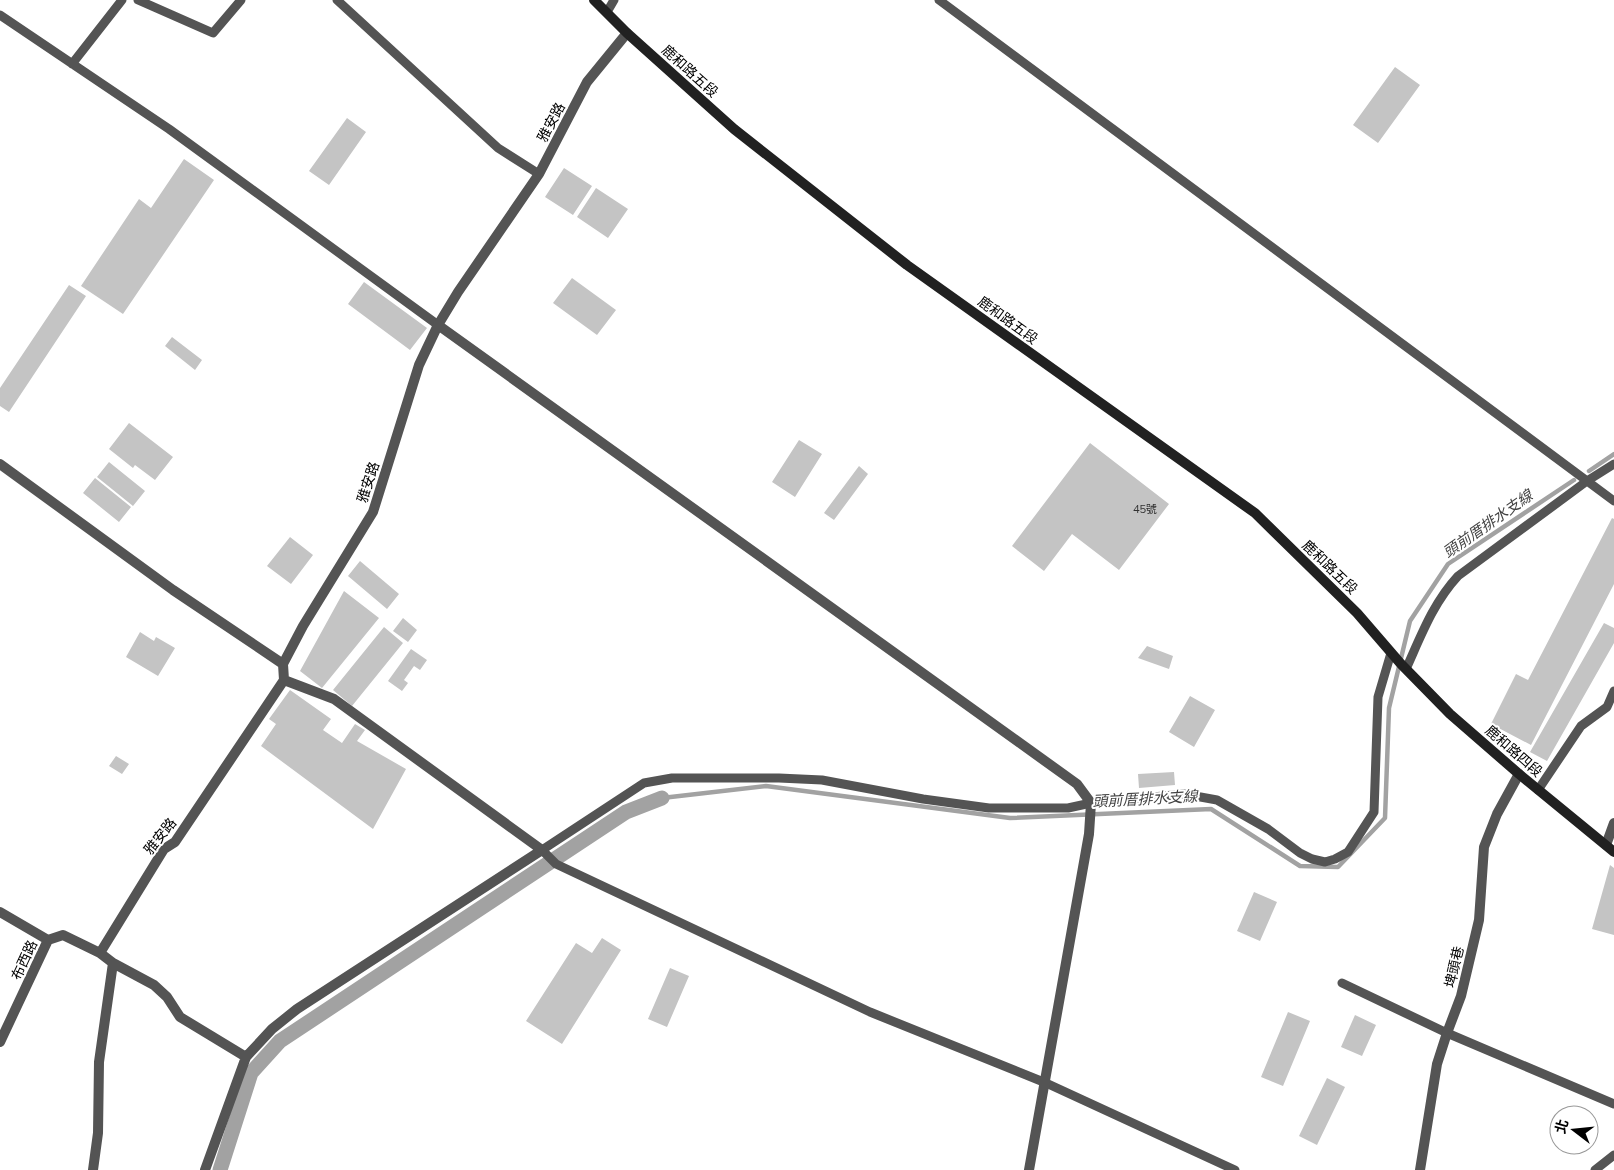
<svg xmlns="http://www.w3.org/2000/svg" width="1614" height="1170" viewBox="0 0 1614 1170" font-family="Mulish,'Noto Sans TC',sans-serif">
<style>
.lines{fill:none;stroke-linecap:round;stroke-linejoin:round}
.stream{stroke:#a2a2a2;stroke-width:4.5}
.canal{stroke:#a2a2a2;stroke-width:15}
.building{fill:#c4c4c4}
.service{stroke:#545454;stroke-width:9}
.minor{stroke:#545454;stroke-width:10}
.secondary{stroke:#212121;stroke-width:10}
.labels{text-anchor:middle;stroke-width:4;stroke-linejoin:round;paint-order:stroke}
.number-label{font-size:11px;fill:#313131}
.street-label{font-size:14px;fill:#000;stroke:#fff}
.water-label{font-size:15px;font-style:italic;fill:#434343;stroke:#fff}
</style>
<rect width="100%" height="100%" fill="#fff"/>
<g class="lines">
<path class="stream" d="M1589,471L1614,454
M662,798L766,786L1010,818L1211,809L1300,866L1338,867L1385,818L1389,708L1410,621L1448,564L1574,480"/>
<path class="canal" d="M220,1170L251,1073L280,1041L626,812L662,798"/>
</g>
<path class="building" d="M1395,67L1420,85L1378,143L1353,125Z
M347,118L366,132L329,185L309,171Z
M184,159L214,180L123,314L81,286L139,199L151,208Z
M564,168L592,186L573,215L545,197Z
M596,188L628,209L608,238L577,217Z
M572,278L616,310L597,335L553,303Z
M364,282L427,328L410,350L348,304Z
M69,285L86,296L9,412L0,406V388Z
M172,337L202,360L195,370L165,346Z
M129,423L173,457L155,480L135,465L133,468L109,449Z
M799,440L822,454L795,497L772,482Z
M1090,443L1169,504L1119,570L1072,534L1044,571L1012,546Z
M109,462L145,491L133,506L97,477Z
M859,466L868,474L834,520L824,513Z
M95,478L131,507L119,522L83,493Z
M1612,518L1614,519V584L1531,745L1491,724L1516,674L1528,680Z
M290,537L313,555L291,584L267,566Z
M360,561L399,594L387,609L348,576Z
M344,591L379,618L322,688L300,671Z
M403,618L417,630L408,642L393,631Z
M1604,623L1614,628V643L1547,761L1530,752Z
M384,627L403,643L352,706L333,690Z
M140,632L154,641L156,637L175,648L158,676L126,657Z
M1147,646L1173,656L1169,669L1138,658Z
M411,649L427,660L420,670L414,666L404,680L408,683L402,691L388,681Z
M290,690L331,719L323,730L342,743L355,724L365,730L357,741L406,769L373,829L261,746L276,724L269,719Z
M1190,696L1215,710L1194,747L1169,732Z
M116,756L129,764L122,774L109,766Z
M1174,772L1175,785L1139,788L1138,774Z
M1610,865L1614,868V935L1592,929Z
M1254,892L1277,902L1260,941L1237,931Z
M602,938L621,950L562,1044L526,1021L576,943L592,953Z
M670,968L689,976L667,1027L648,1019Z
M1288,1012L1310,1021L1283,1086L1261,1077Z
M1355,1015L1376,1025L1362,1056L1341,1047Z
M1327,1078L1345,1087L1317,1145L1299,1136Z"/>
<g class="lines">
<path class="service" d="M138,0L213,33L241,0
M337,0L498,148L539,174
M939,0L1614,501
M607,12L614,0
M0,15L169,129L438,325
M72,64L122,0
M1406,669C1421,636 1433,603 1458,576L1587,481L1614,464
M1538,790L1581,726L1607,707L1614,691
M1342,983L1447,1033L1614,1104
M1235,1170L1046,1083L870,1012L556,864L542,850L644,783L672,778H779L822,780L923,799L989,808H1068L1091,803L1184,794L1217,800L1268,829L1300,853L1312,859L1325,862L1335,859L1348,852L1374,812L1378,697L1391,653
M1595,1170L1614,1155"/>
<path class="minor" d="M438,325L1077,784L1091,803L1089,834L1029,1170
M0,464L173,590L283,664
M1606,845L1614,823
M0,912L48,940
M100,953L164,849L175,842L284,680L283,664L303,626L373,512L419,365L438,325L458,292L539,174L587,82L627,33
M0,1042L48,940L63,935L100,953L113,963L154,985L167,997L180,1017L246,1057
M93,1170L98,1133L99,1062L113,963
M205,1170L246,1057L272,1029L297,1009L542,850L334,699L284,680
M1420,1170L1437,1064L1447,1033L1461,996L1479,920L1484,847L1497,814L1519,774"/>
<path class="secondary" d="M594,0L627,33L734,129L907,265L1255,513L1357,613L1401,664L1450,714L1519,774L1614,852"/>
</g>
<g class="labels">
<g class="number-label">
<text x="1145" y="513">45號</text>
</g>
<g class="street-label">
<text transform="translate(690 71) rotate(42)" y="5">鹿和路五段</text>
<text transform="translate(551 122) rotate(-62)" y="5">雅安路</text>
<text transform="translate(1008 320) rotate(36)" y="5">鹿和路五段</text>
<text transform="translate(368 482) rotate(-72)" y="5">雅安路</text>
<text transform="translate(1330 567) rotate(44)" y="5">鹿和路五段</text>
<text transform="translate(1514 751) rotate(41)" y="5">鹿和路四段</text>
<text transform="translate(160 836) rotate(-51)" y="5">雅安路</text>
<text transform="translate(24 960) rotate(-65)" y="5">布西路</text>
<text transform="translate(1454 967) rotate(-77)" y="5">埤頭巷</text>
</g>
<g class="water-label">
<text transform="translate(1488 524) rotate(-35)" y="5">頭前厝排水支線</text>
<text transform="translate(1145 799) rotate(-3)" y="5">頭前厝排水支線</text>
</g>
</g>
<g transform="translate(1574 1130) rotate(286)"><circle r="24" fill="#ffffff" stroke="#999999"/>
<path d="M0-4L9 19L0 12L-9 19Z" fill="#000000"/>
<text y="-8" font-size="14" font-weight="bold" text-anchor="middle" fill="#000000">北</text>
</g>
</svg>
